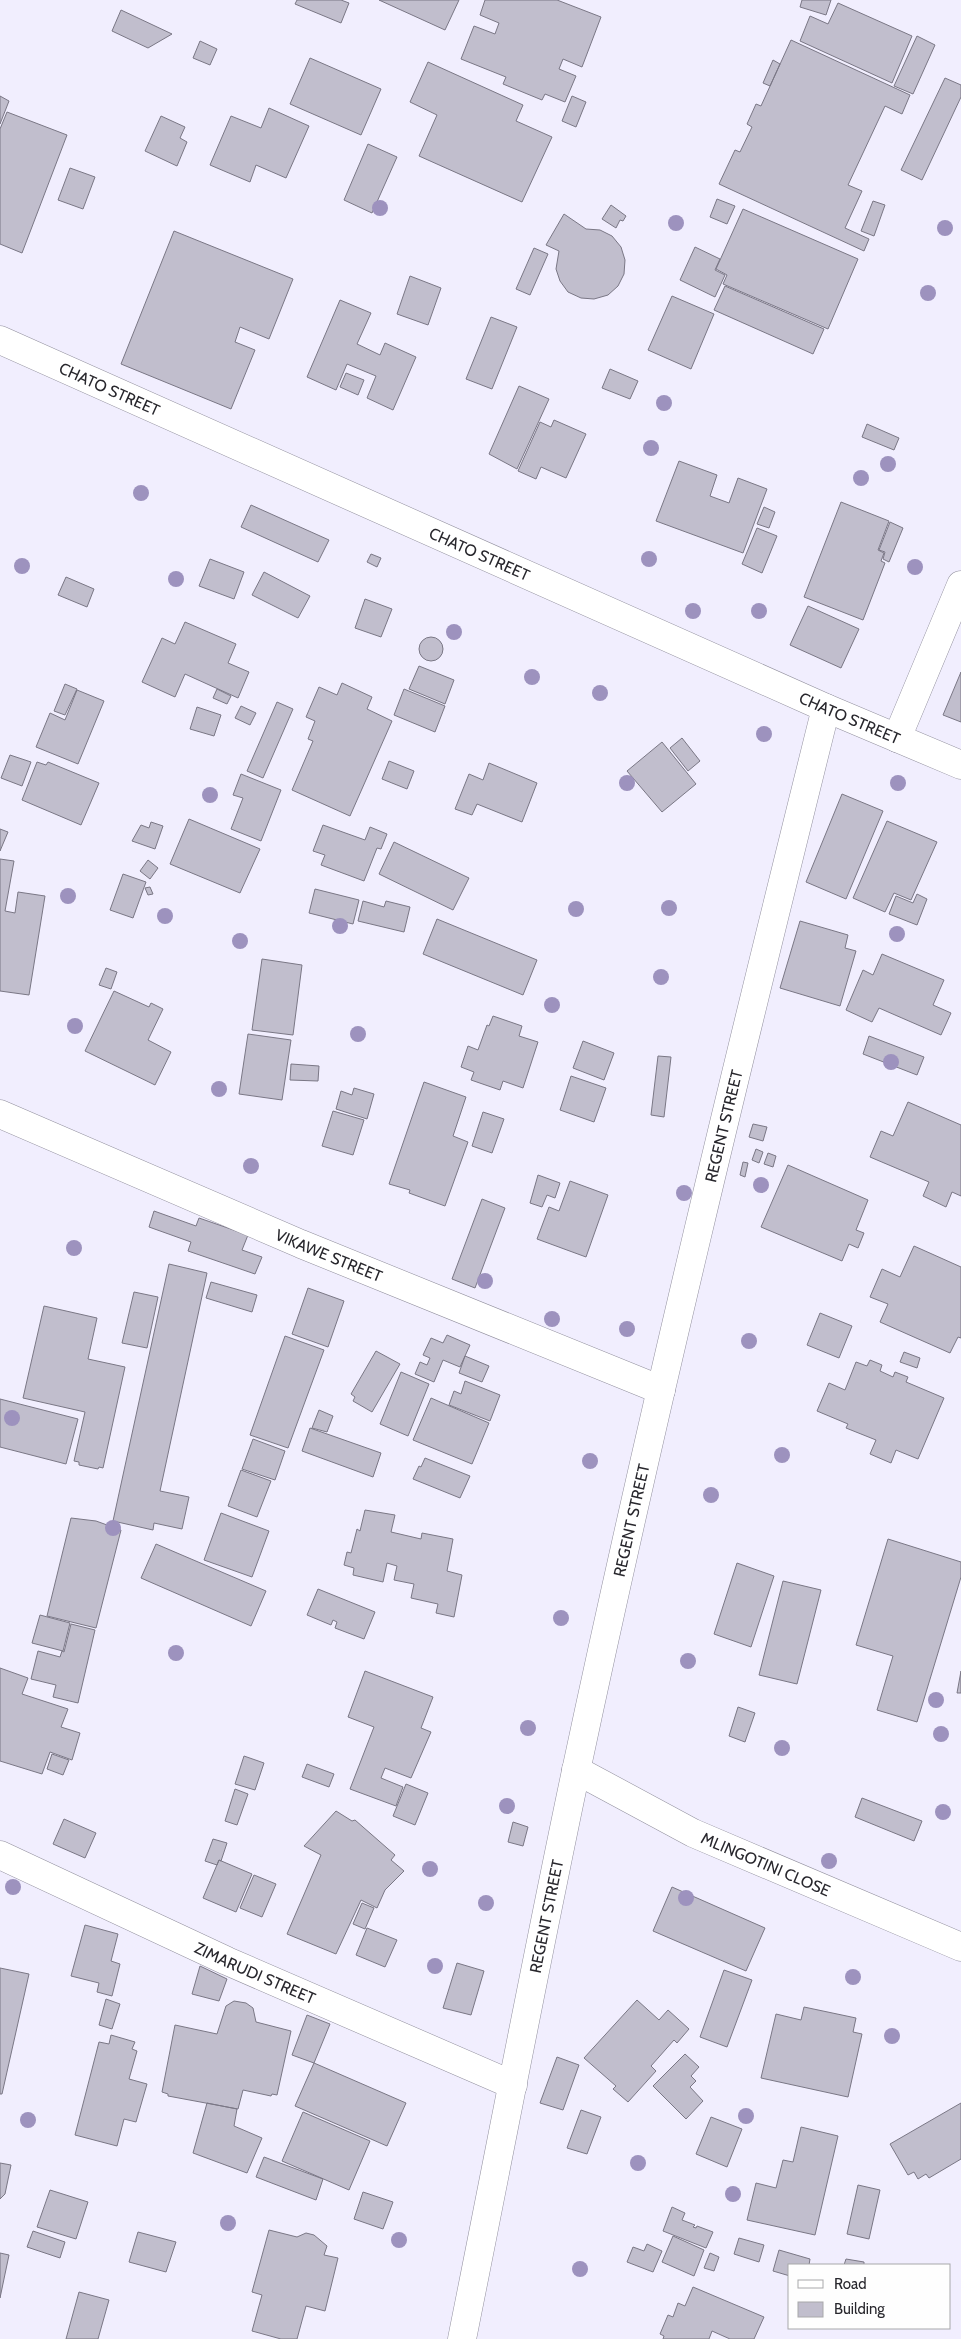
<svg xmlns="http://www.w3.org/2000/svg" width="961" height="2339" viewBox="0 0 961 2339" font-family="Cabin,sans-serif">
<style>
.building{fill:#c1becd;stroke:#7a7785}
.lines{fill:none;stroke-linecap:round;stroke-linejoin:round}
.minor-casing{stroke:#92909e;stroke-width:29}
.minor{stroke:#fff;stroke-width:28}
.tree{fill:#9d92be}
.labels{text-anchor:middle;stroke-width:4.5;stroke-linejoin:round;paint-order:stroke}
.street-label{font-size:16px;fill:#28272d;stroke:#fefefe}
</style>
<rect width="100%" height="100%" fill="#f1eefe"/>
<path class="building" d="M297,0H341L349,3L341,23L295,4Z
M379,0H459L445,30Z
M485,0H557L601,17L582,67L563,59L559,69L576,76L565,102L545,94L542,100L503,84L506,77L461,59L474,26L495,34L499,23L480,15Z
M802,0H831L826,15L800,7Z
M838,3L912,36L892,83L800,41L810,16L828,24Z
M121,10L172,34L148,48L112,31Z
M917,36L935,45L913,94L894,86Z
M791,40L910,95L902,114L885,106L848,185L862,191L845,228L869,239L864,251L719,184L735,150L740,152L752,127L747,124L756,104L761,106Z
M200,41L217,49L210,65L193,58Z
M310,58L381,89L361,135L290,104Z
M773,60L780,64L770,86L763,83Z
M428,62L523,105L516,121L552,137L522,202L419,156L437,115L410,102Z
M945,78L961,85V97L922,180L901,170Z
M0,96L9,101L0,124Z
M572,96L586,102L576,127L562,121Z
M269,108L309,126L286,178L256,165L250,182L210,165L231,116L261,128Z
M7,112L67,135L22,253L0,244V129Z
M161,116L185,127L180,138L187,142L177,166L145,151Z
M368,144L397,157L372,213L344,200Z
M70,168L95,177L83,209L58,200Z
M717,199L735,206L727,224L710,217Z
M873,201L885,205L874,236L861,231Z
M611,205L626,216L623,221L620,220L616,228L602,219Z
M743,209L858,259L828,329L723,284L727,275L716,269Z
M564,214L586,229L600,230L612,236L621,247L625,260L624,274L618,286L608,295L594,299L581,298L568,292L560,281L556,269L559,251L546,245Z
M174,231L293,279L269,339L240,327L235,342L255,350L231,409L121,364Z
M695,247L720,259L715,270L725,275L715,297L680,280Z
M534,248L548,254L530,295L516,289Z
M410,276L441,288L428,325L397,314Z
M725,286L824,329L813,354L714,310Z
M672,296L714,314L691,369L648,350Z
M340,300L371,313L357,344L380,355L385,343L416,357L393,410L367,398L376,376L347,364L336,390L307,377Z
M491,317L517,327L492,389L466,379Z
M610,369L638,381L630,399L602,388Z
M346,373L364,380L358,395L340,387Z
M519,386L549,399L517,469L489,454Z
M554,420L586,434L566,478L541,467L536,479L518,471L540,422L551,427Z
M867,424L899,438L894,450L862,437Z
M679,461L717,475L710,496L729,503L738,478L767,489L743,553L656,521Z
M841,502L889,521L878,550L884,553L881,561L885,563L863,620L804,597Z
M251,505L329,540L318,562L241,527Z
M764,507L775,512L769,528L757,524Z
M890,522L903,528L889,562L883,559L885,552L879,550Z
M757,528L777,536L762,573L742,564Z
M371,554L381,558L377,567L367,562Z
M210,559L244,572L234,599L199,586Z
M264,572L310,596L298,618L252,595Z
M66,577L94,589L87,607L58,595Z
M365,599L392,609L381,637L355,628Z
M808,606L859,629L841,668L790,645Z
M185,622L236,644L228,663L249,672L238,698L185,674L175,697L142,682L162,638L175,644Z
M419 649a12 12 0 1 1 24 0a12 12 0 1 1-24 0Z
M419,666L454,680L445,704L409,689Z
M961,672V722L943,715Z
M342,683L372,697L367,709L392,721L350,816L292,790L313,741L308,739L315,721L306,717L319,687L337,695Z
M65,684L77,689L65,715L54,711Z
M217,689L231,696L227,704L213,698Z
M404,689L445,706L435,732L394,715Z
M77,690L104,701L78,764L36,747L50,713L65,720Z
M277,702L293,709L263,778L247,771Z
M241,706L256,713L250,725L235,718Z
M197,707L221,715L214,736L190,729Z
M682,738L700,761L688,771L670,748Z
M662,742L696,784L662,812L627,771Z
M10,755L31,762L22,786L1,778Z
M389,761L414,771L407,789L382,779Z
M37,762L46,765L48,762L99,783L81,825L22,800Z
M489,763L537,783L522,822L477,804L472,815L455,809L469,774L483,780Z
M241,774L281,790L261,841L231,829L243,798L233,795Z
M842,794L883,811L846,899L806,882Z
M189,819L260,849L240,893L170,864Z
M887,821L937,842L911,900L894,893L885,912L853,898Z
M151,822L163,826L155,849L132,841L141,825L149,828Z
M323,825L365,840L370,827L387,834L381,849L377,848L364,881L321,865L325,855L313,851Z
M0,829L8,832L0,851Z
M394,842L469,878L453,910L379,874Z
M0,859L14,861L5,911L15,913L18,892L45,896L29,995L0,991Z
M148,860L158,868L150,879L140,871Z
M123,874L146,882L133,918L110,910Z
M150,887L153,894L148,895L145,888Z
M315,889L359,900L353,924L309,913Z
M917,894L927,899L917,925L889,914L896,896L913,903Z
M363,901L384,907L386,901L410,907L404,932L358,921Z
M437,919L537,960L523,995L423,954Z
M800,921L848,935L845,948L856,951L840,1006L780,988Z
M882,954L944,980L933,1005L951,1013L941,1035L879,1008L872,1022L846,1010L863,970L873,975Z
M262,959L302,965L293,1035L252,1030Z
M106,968L117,972L111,989L99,985Z
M114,991L149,1007L151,1003L163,1009L148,1040L171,1052L155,1085L85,1051Z
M493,1016L522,1026L519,1036L538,1042L523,1088L503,1081L500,1090L471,1080L474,1072L461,1067L468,1046L478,1050L487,1025L489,1026Z
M248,1034L291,1040L282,1100L239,1094Z
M869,1036L924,1057L917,1075L863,1054Z
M583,1041L614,1053L604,1080L573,1068Z
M658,1056L671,1057L664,1117L651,1115Z
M291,1064L319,1066L318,1081L290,1080Z
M571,1076L606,1088L594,1122L560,1110Z
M424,1082L466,1097L453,1136L468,1142L445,1206L409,1193L410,1190L389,1184Z
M354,1088L374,1094L367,1119L336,1109L341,1091L352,1095Z
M908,1102L961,1125V1196L952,1192L946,1207L923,1196L929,1182L870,1157L881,1131L893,1136Z
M333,1111L364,1120L353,1155L322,1146Z
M483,1112L504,1119L492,1153L472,1146Z
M753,1124L767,1127L763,1141L749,1137Z
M756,1149L763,1152L759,1163L752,1160Z
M768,1153L776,1156L773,1167L764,1164Z
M743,1162L748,1163L745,1177L740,1175Z
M788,1165L868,1200L856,1230L864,1233L858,1248L849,1244L842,1261L761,1227Z
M538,1175L560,1183L555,1198L547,1195L542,1207L530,1203Z
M570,1181L608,1195L586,1257L537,1239L549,1207L559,1211Z
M482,1199L505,1208L475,1288L452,1279Z
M154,1211L196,1226L199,1218L248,1235L242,1250L262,1257L255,1274L188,1251L191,1242L149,1227Z
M914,1246L961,1267V1338L958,1337L950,1353L880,1322L888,1304L870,1297L882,1269L900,1277Z
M169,1264L207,1273L160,1491L189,1497L182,1529L154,1523L153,1530L113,1521Z
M211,1282L257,1295L252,1312L206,1298Z
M308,1288L344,1301L328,1347L292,1334Z
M134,1292L158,1297L147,1348L122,1343Z
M44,1306L97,1318L88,1359L125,1367L103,1468L99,1467L98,1469L79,1465V1462L74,1461L85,1412L23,1398Z
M820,1313L852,1326L839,1358L807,1345Z
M447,1335L470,1345L460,1367L443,1360L434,1382L415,1374L420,1362L427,1365L430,1358L423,1355L431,1338L443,1343Z
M285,1336L324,1350L288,1448L250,1435Z
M376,1351L400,1364L372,1412L353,1401L355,1397L351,1394Z
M904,1352L920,1358L917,1368L900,1362Z
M465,1356L489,1366L482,1382L459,1373Z
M870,1360L882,1365L880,1371L893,1377L895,1372L908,1377L906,1382L944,1398L918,1459L896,1450L891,1463L870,1454L876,1440L846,1428L848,1424L817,1411L829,1383L845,1390L856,1362L867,1366Z
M401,1372L429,1384L408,1436L380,1424Z
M465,1381L500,1395L490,1421L449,1405L454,1391L461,1394Z
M431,1398L489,1423L472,1464L413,1440Z
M0,1399L78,1419L66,1464L0,1447Z
M319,1410L333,1416L327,1432L312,1428Z
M310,1428L381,1453L373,1477L302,1451Z
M253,1439L285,1451L275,1480L242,1469Z
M425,1458L470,1476L460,1498L413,1479L419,1466L421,1467Z
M241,1470L271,1481L257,1517L228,1506Z
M365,1510L395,1515L391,1532L421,1539L422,1533L453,1539L447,1571L462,1575L454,1617L436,1613L438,1604L411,1598L414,1584L394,1580L397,1566L387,1563L383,1582L353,1575L354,1568L344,1565L347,1552L351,1553L357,1529L360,1531Z
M221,1513L269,1531L252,1577L204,1560Z
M71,1518L96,1521L121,1530L96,1628L47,1616Z
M888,1539L961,1562V1577L917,1722L877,1710L893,1656L856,1645Z
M156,1544L266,1591L251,1626L141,1578Z
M737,1563L774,1576L751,1647L714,1634Z
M783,1581L821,1590L797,1684L759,1675Z
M318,1589L375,1612L364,1639L335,1628L337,1622L333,1620L331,1625L307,1615Z
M40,1615L70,1623L63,1651L32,1643Z
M71,1624L95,1630L78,1703L53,1697L56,1685L31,1679L38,1651L60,1657L62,1651L64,1652Z
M0,1668L28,1678L22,1694L68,1709L61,1727L80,1733L72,1760L50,1752L42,1774L0,1761Z
M365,1671L433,1697L421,1728L431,1732L411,1778L385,1768L381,1778L403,1787L396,1806L350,1789L374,1727L348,1717Z
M961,1671V1693H957Z
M738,1707L755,1713L745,1742L729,1736Z
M52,1754L69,1760L63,1775L47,1769Z
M244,1756L264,1763L255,1790L235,1784Z
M307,1764L334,1774L329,1787L302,1777Z
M406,1784L428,1793L415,1825L393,1816Z
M235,1789L248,1794L237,1825L225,1821Z
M862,1798L922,1821L914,1841L855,1817Z
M336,1811L352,1821L355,1820L395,1855L391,1860L404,1871L385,1890L377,1908L361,1900L336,1954L287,1934L321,1855L304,1846Z
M64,1819L96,1833L85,1858L53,1844Z
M513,1822L528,1827L523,1846L508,1842Z
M213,1839L227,1843L221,1861L219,1860L217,1865L205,1861Z
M219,1860L252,1874L236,1912L203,1898Z
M254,1875L276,1884L262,1917L240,1908Z
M672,1887L765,1928L746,1971L653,1931Z
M362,1903L374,1908L365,1929L353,1924Z
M85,1925L118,1934L111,1961L120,1964L112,1996L97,1992L99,1983L71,1976Z
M367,1928L397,1940L385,1967L356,1955Z
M457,1963L484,1971L471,2015L443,2008Z
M200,1966L227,1979L219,2001L192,1994Z
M0,1968L29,1974L2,2094H0Z
M724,1970L752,1980L727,2047L700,2037Z
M106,1999L120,2004L112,2029L99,2025Z
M637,2000L659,2020L668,2010L689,2029L677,2043L674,2040L651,2066L656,2071L628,2102L613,2089L616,2086L584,2058Z
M234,2001L246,2003L253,2008L256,2022L291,2031L277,2095L272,2094L271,2096L243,2090L238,2109L168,2096V2094L162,2092L175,2025L217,2034L226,2006Z
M804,2007L856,2018L853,2032L862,2034L848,2097L761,2078L776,2014L801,2020Z
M307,2015L330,2024L314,2063L292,2055Z
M111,2035L135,2042L132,2049L137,2051L129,2079L147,2084L136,2122L124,2119L117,2146L75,2135L99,2042L109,2044Z
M685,2054L699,2067L691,2076L696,2081L690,2087L703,2101L686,2119L653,2086Z
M557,2057L579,2065L563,2110L540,2103Z
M314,2063L406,2103L387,2146L295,2106Z
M207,2103L237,2109L234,2126L262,2138L247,2173L193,2153Z
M961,2103V2159L929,2178L926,2174L918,2179L914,2172L908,2175L890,2144Z
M581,2110L601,2117L587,2154L567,2148Z
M303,2112L370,2141L349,2190L282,2161Z
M711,2117L742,2129L727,2167L696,2154Z
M801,2127L838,2136L815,2235L747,2220L756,2183L776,2188L783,2160L793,2162Z
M264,2157L323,2179L316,2200L256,2177Z
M0,2163L11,2165L5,2194L0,2199Z
M858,2185L880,2190L869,2239L847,2234Z
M50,2190L88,2202L76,2239L37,2227Z
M363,2192L393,2202L383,2229L354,2219Z
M672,2207L685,2213L682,2220L695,2225L693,2227L696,2228L697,2226L713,2232L706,2248L663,2231Z
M269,2230L297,2237L306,2233L314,2235L327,2246L324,2255L338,2258L325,2311L306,2306L297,2339H281L252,2331L262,2295L252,2292Z
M33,2231L65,2242L60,2258L27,2247Z
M138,2232L176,2242L166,2272L129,2262Z
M673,2236L704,2250L694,2276L662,2262Z
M739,2238L764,2245L759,2262L734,2254Z
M647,2244L662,2251L653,2272L627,2262L633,2247L644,2251Z
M779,2250L810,2259L809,2265H790V2276L773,2271Z
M0,2253L9,2255L0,2298Z
M710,2253L719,2257L714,2271L704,2268Z
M846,2259L864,2262V2265H844Z
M693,2287L764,2317L754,2339H730L712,2331L709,2339H663L664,2336L660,2334L668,2315L673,2317L678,2303L685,2306Z
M79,2292L109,2300L98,2339H66Z"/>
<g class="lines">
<defs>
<g id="minor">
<path id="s1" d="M0,340L826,708L961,765"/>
<path d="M897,738L961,585"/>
<path id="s2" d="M0,1114L301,1244L661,1390"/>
<path id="s3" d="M576,1770L693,1833L961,1947"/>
<path id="s4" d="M0,1855L227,1961L513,2085"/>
<path id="s5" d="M462,2339C500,2150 536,1960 576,1771C652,1414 738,1061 826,708"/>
</g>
</defs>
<use href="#minor" class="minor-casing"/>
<use href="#minor" class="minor"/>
</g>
<g class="tree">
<circle cx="380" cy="208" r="8"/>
<circle cx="676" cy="223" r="8"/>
<circle cx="945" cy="228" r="8"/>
<circle cx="928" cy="293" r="8"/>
<circle cx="664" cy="403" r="8"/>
<circle cx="651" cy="448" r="8"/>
<circle cx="888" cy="464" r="8"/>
<circle cx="861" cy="478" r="8"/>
<circle cx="141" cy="493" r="8"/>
<circle cx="649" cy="559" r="8"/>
<circle cx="22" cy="566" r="8"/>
<circle cx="915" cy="567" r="8"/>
<circle cx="176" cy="579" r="8"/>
<circle cx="693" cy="611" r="8"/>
<circle cx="759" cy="611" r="8"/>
<circle cx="454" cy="632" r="8"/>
<circle cx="532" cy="677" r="8"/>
<circle cx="600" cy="693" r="8"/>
<circle cx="764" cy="734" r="8"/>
<circle cx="627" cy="783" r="8"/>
<circle cx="898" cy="783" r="8"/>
<circle cx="210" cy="795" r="8"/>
<circle cx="68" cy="896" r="8"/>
<circle cx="669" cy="908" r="8"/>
<circle cx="576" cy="909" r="8"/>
<circle cx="165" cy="916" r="8"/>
<circle cx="340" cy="926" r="8"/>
<circle cx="897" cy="934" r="8"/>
<circle cx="240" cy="941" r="8"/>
<circle cx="661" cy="977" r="8"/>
<circle cx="552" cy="1005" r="8"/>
<circle cx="75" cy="1026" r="8"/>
<circle cx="358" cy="1034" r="8"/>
<circle cx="891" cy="1062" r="8"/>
<circle cx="219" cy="1089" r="8"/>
<circle cx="251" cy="1166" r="8"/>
<circle cx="761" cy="1185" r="8"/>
<circle cx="684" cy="1193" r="8"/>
<circle cx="74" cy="1248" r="8"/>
<circle cx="485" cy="1281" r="8"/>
<circle cx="552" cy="1319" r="8"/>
<circle cx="627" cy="1329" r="8"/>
<circle cx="749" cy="1341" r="8"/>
<circle cx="12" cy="1418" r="8"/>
<circle cx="782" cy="1455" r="8"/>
<circle cx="590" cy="1461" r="8"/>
<circle cx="711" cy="1495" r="8"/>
<circle cx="113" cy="1528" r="8"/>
<circle cx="561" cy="1618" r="8"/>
<circle cx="176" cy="1653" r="8"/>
<circle cx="688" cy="1661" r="8"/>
<circle cx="936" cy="1700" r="8"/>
<circle cx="528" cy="1728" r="8"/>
<circle cx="941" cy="1734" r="8"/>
<circle cx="782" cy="1748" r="8"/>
<circle cx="507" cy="1806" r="8"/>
<circle cx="943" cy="1812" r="8"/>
<circle cx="829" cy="1861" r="8"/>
<circle cx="430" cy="1869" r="8"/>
<circle cx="13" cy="1887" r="8"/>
<circle cx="686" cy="1898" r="8"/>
<circle cx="486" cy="1903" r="8"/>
<circle cx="435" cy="1966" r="8"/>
<circle cx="853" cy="1977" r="8"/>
<circle cx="892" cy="2036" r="8"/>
<circle cx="746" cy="2116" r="8"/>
<circle cx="28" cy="2120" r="8"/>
<circle cx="638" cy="2163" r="8"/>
<circle cx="733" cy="2194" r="8"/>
<circle cx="228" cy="2223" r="8"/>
<circle cx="399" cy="2240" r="8"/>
<circle cx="580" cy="2269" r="8"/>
</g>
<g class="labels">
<g class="street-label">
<text dy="6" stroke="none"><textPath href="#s1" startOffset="120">CHATO STREET</textPath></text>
<text dy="6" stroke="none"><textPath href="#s1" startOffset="525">CHATO STREET</textPath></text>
<text dy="6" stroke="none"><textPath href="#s1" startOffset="930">CHATO STREET</textPath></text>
<text dy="6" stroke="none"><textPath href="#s5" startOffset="1241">REGENT STREET</textPath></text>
<text dy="6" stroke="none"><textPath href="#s2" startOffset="358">VIKAWE STREET</textPath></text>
<text dy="6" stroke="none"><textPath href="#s5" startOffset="836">REGENT STREET</textPath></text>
<text dy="6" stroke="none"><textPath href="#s3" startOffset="212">MLINGOTINI CLOSE</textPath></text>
<text dy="6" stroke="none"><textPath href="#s5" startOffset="431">REGENT STREET</textPath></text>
<text dy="6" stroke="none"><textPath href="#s4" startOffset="281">ZIMARUDI STREET</textPath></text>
</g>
</g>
<rect x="788" y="2264" width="162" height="65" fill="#fefefe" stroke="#a8a8aa"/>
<rect x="798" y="2280" width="25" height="8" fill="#ffffff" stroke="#a8a8aa"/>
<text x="834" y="2289" font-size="15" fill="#28272d">Road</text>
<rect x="798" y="2302" width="25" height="15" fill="#c1becd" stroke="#a8a8aa"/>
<text x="834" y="2314" font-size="15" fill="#28272d">Building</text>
</svg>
